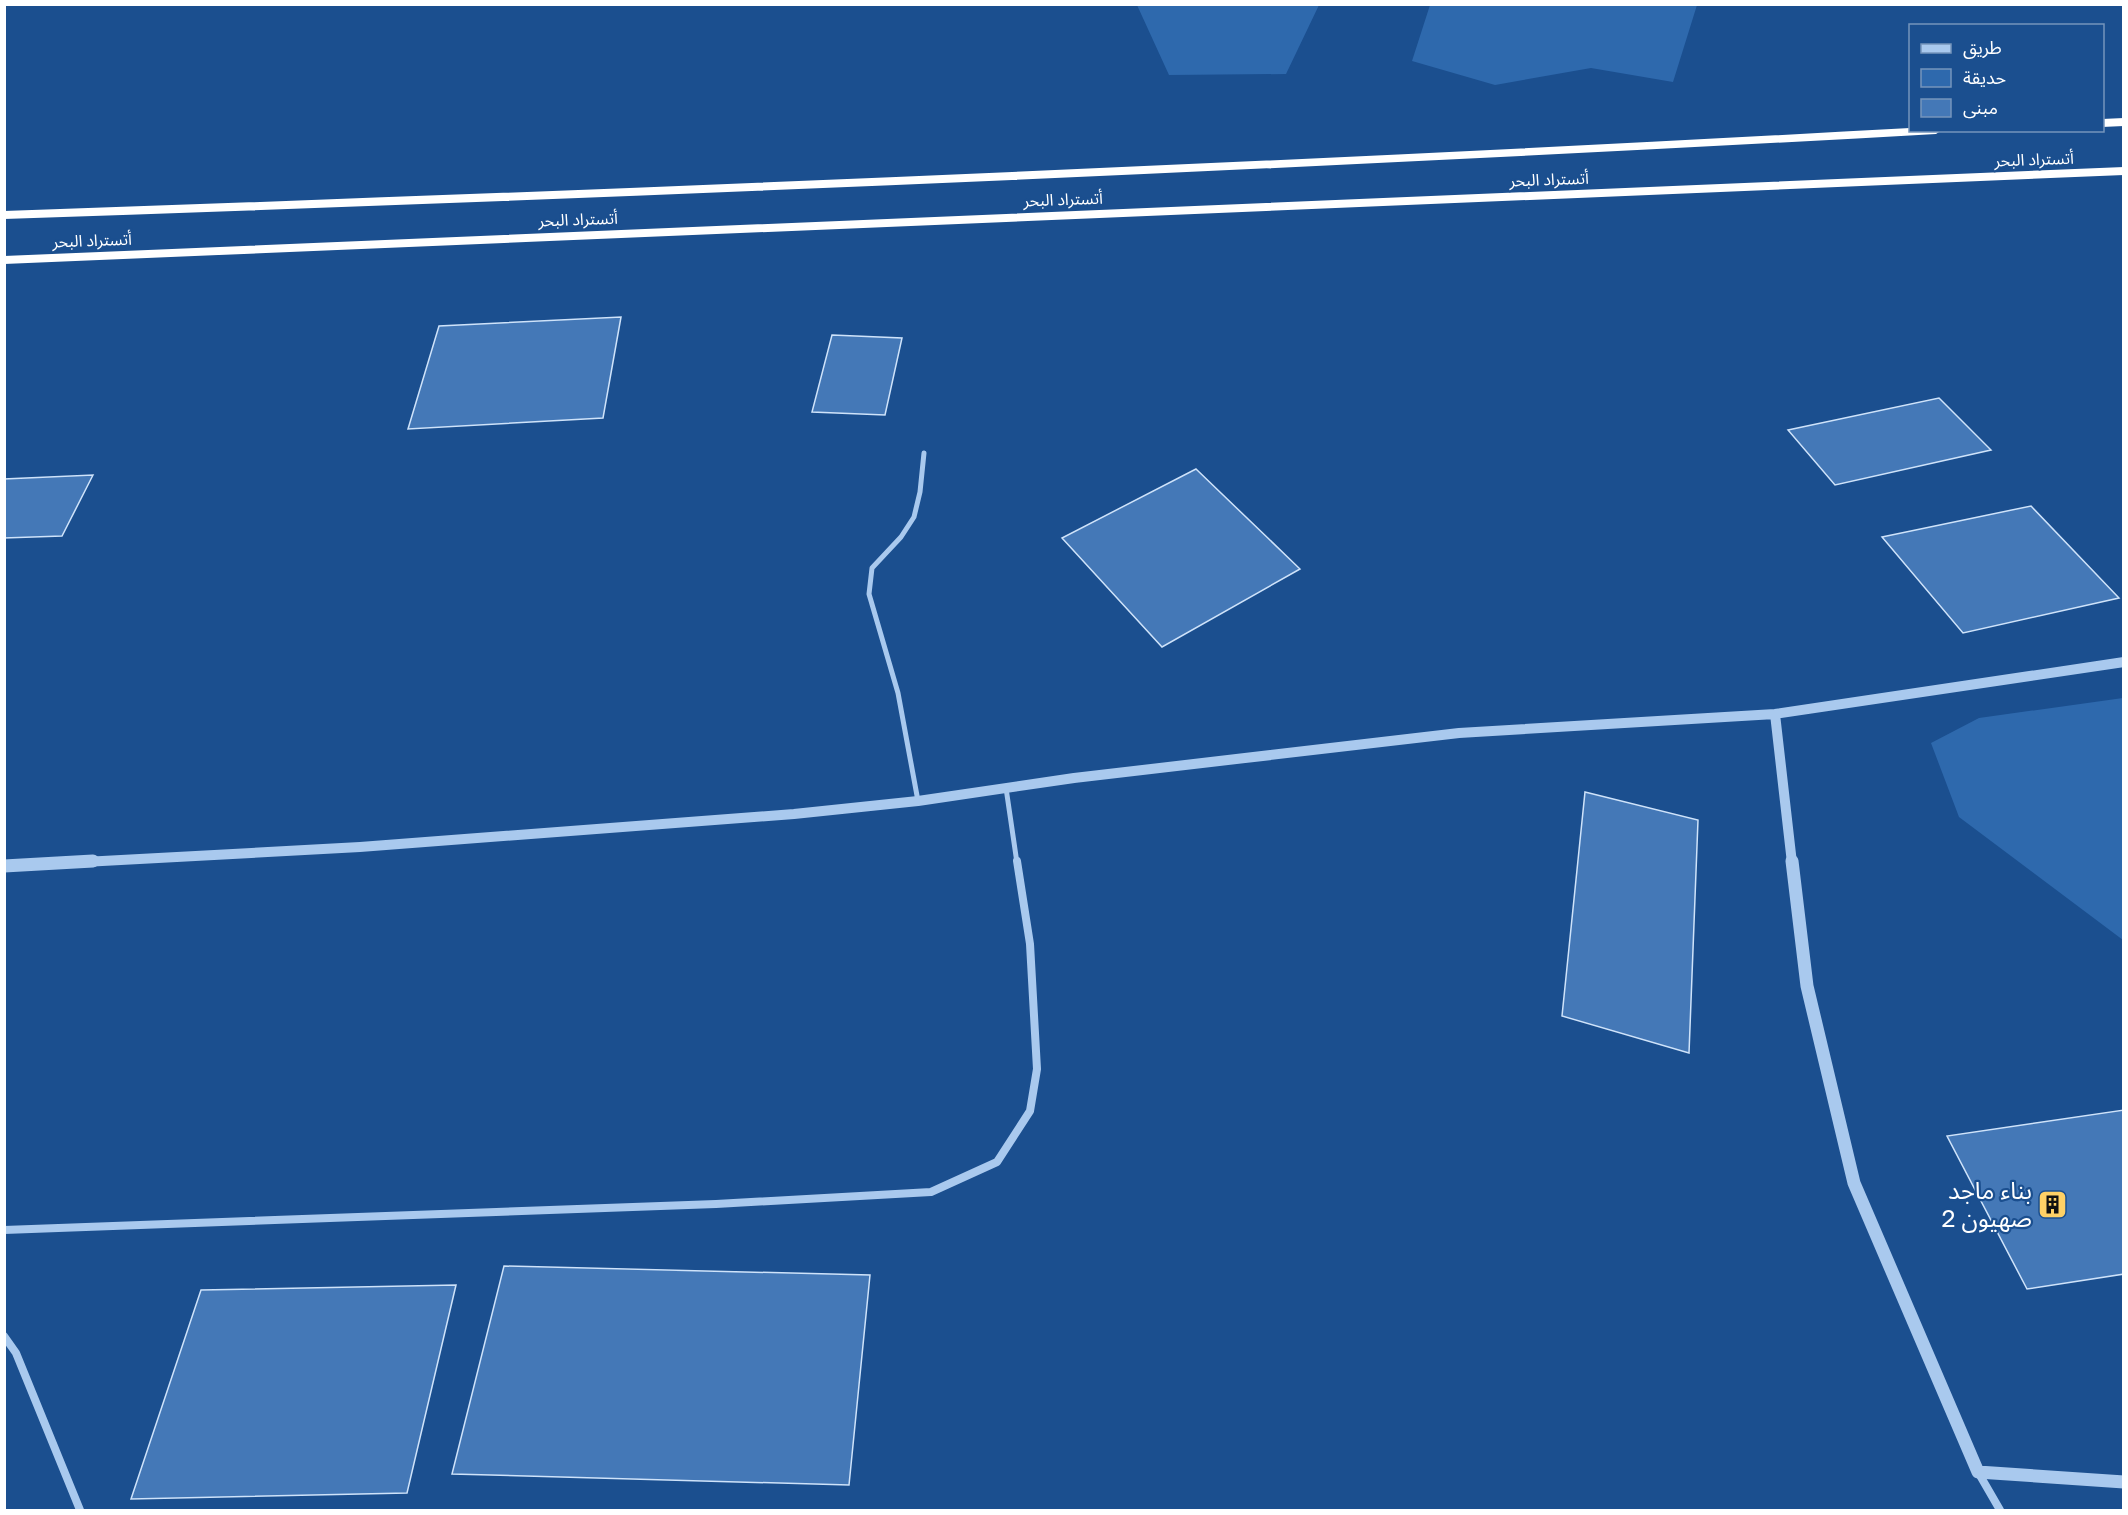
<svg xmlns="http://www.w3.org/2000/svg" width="2128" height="1515" viewBox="0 0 2128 1515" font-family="'Golos Text','Noto Sans Arabic',sans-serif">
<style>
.green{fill:#2e69ad}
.building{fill:#4478b7;stroke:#cfe3fa;stroke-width:1.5}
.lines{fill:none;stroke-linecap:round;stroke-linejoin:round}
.minor-far1{stroke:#a9c9ee;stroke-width:5}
.minor{stroke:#a9c9ee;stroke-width:8}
.tertiary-far1{stroke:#a9c9ee;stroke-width:10}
.tertiary{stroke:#a9c9ee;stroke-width:13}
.motorway{fill:#fff;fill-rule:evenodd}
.labels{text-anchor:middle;stroke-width:4.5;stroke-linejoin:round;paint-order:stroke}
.far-street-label{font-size:16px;fill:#fff;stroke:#1b4f8f}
.near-poi-label{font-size:24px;fill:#fff;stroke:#1b4f8f;text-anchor:end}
</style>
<rect width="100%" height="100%" fill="#1b4f8f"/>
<path class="green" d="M1137,5H1319L1286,74L1169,75Z
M1430,5V4L1697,5L1673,82L1591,68L1495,85L1412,61Z
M2123,698H2124L2123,940L1959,817L1931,743L1979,718Z"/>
<path class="building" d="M621,317L603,418L408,429L439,326Z
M832,335L902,338L885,415L812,412Z
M1939,398L1991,450L1835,485L1788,430Z
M1196,469L1300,569L1162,647L1062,538Z
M93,475L62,536L4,538V479Z
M2031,506L2119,598L1963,633L1882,537Z
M1585,792L1698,820L1689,1053L1562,1016Z
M2124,1110V1274L2027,1289L1947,1136Z
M504,1266L870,1275L849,1485L452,1474Z
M456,1285L407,1493L131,1499L201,1290Z"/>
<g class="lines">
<path class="minor-far1" d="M1006,788L1017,863
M918,801L898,693L869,594L872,568L901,537L914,517L920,492L924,453"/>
<path class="minor" d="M4,1230L716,1204L931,1192L997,1162L1030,1111L1037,1069L1030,944L1017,861
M4,1336L16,1353L80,1510
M1978,1472L2000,1510"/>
<path class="tertiary-far1" d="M1775,714L1792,863
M65,863L360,847L794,814L918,801L1074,778L1459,733L1775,714L2124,662"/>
<path class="tertiary" d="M1792,861L1807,986L1854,1183L1978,1472L2124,1482
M4,866L93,861"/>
<path class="motorway" d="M2124,118V126L2102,127V119Z
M1910,128V130H1942L1936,134C1293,170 649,197 4,219V211C640,189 1276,163 1910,128Z
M2124,167V175L4,264V256Z"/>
</g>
<defs>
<symbol id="building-square" viewBox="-11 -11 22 22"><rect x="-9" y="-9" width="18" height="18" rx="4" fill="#ffd166" stroke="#1b4f8f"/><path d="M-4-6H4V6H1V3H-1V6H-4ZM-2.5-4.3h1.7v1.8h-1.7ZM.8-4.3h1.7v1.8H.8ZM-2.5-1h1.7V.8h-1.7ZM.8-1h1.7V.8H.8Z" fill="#111"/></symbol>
</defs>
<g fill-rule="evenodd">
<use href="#building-square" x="2036" y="1188" width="33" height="33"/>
</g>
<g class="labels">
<g class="far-street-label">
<text transform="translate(2034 159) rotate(-2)" y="6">أتستراد البحر</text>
<text transform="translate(1549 179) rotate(-2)" y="6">أتستراد البحر</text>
<text transform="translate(1063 199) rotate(-2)" y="6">أتستراد البحر</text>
<text transform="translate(578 219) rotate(-2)" y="6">أتستراد البحر</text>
<text transform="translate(92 240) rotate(-2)" y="6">أتستراد البحر</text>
</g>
<g class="near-poi-label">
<text x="2032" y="1199">بناء ماجد<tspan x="2032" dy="28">صهيون 2</tspan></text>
</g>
</g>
<rect width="2128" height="1515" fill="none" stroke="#ffffff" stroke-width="12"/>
<rect x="1909" y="24" width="195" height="108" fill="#1b4f8f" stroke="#7695bc" stroke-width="1.5"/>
<rect x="1921" y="44" width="30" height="9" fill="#a9c9ee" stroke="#7695bc" stroke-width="1.5"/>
<text x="1963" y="54" font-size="18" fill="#ffffff">طريق</text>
<rect x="1921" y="69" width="30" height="18" fill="#2e69ad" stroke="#7695bc" stroke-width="1.5"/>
<text x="1963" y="84" font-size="18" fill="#ffffff">حديقة</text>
<rect x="1921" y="99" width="30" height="18" fill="#4478b7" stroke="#7695bc" stroke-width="1.5"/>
<text x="1963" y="114" font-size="18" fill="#ffffff">مبنى</text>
</svg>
